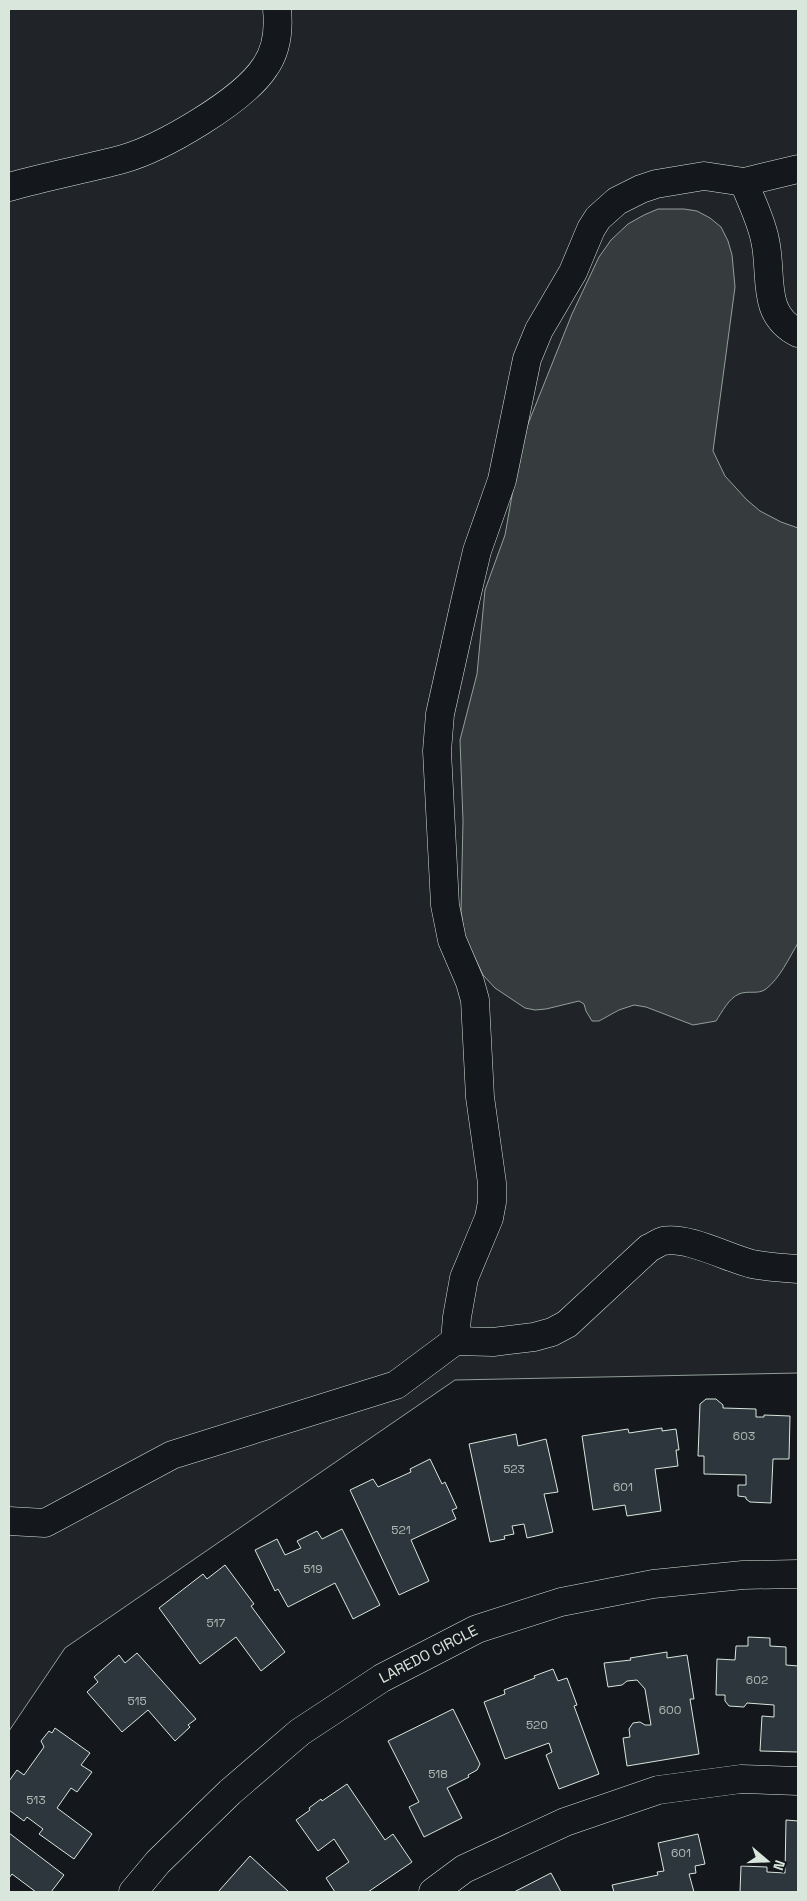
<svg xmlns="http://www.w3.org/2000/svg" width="807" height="1901" viewBox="0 0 807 1901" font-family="'Space Grotesk',sans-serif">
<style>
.green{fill:#202428;stroke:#939e99}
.water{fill:#363b3e;stroke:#939e99}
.building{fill:#2c363c;stroke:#d8e6dc}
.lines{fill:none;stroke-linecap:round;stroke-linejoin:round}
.minor-casing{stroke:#d8e6dc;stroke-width:29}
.minor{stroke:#14181c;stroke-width:28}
.labels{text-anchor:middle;stroke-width:4;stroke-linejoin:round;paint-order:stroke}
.number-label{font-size:12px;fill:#adbab4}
.street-label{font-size:15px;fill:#d8e6dc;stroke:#14181c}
</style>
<rect width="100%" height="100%" fill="#14181c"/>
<path class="green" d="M9,9H798V1373L455,1380L65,1648L9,1731Z"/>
<path class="water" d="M658,209H684L697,211L710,218L721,227L728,241L732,255L735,287L713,451L725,476L747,500L760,511L781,522L798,528V943C789,958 780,978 766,989C758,995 748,990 739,994C729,998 722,1012 716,1021L693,1025L646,1007L634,1005L619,1010L599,1021H592L586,1011L584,1004L579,1001L546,1009L535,1010L525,1008L495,988L483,975L465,937L461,911L463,821L460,740L477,674L485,590L505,535L522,439L572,314L599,257L611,240L628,224L644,215Z"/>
<path class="building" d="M706,1399H716L723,1405V1408L756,1409V1417H764V1415L790,1416L789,1459H773L771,1503L750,1502L746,1499V1497L738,1496V1485H746V1475L704,1474V1456H698L700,1404Z
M662,1428V1431L676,1429L679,1450H676L678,1466L655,1469L661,1511L627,1516L625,1505L593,1510L582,1436L628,1429L629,1433Z
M516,1434L518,1446L546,1439L558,1492L544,1494L553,1532L527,1538L524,1524L512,1526L514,1534L504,1536L505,1539L490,1542L469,1444Z
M430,1459L442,1484L445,1482L457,1508L452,1510L456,1519L411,1540L429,1581L399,1595L350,1490L373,1479L378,1487L411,1472L410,1469Z
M342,1529L380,1605L353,1619L335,1583L288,1607L278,1589L275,1591L255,1550L277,1539L285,1555L301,1548L297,1541L317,1531L322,1539Z
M225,1565L254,1604L251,1606L285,1652L261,1671L236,1637L200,1664L159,1608L203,1574L207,1579Z
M748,1637L770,1638V1646L786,1647V1665L798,1666V1752L760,1751L762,1716L774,1717V1705L747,1703L744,1707L729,1706L725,1701V1695H716L717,1659L735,1660L736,1646H748Z
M667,1652V1658L687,1655L694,1699H690L699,1754L627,1766L623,1738L630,1737L629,1729L633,1723L640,1722L645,1725H651L645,1689L637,1680L627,1681L622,1685L608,1687L604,1663L631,1660L630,1658Z
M137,1653L196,1719L188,1725L190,1727L175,1741L148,1710L122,1732L87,1692L98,1682L94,1677L119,1655L125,1663Z
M553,1669L558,1681L567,1678L577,1705L574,1706L599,1774L559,1789L546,1755L552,1752L549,1743L505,1759L484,1702L505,1694L504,1690L535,1678L534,1676Z
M453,1709L480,1764L477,1770L468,1775L469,1777L447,1788L462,1818L424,1837L409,1807L419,1802L388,1741Z
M55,1728L90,1753L81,1765L92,1772L77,1792L71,1788L57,1808L92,1834L74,1859L39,1834L43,1829L27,1817L24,1821L9,1810V1781L17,1770L24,1775L44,1747L41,1741L49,1731L52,1733Z
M347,1784L385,1840L393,1834L412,1862L368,1892H335L326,1878L349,1862L334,1839L318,1851L296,1820L310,1810L309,1808L321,1799L322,1801Z
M786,1820L798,1821V1892H740L741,1866L767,1867V1872L785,1873Z
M9,1833L64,1875L51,1892H36L12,1874L9,1878Z
M698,1834L705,1864L695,1866L696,1873L689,1874L694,1892H614L612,1885L658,1875L657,1872L664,1871L658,1843Z
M250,1856L289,1892H218Z
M551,1873L561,1892H514Z"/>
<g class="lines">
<defs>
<g id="minor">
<path d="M744,182C751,201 761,220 765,240C773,275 760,314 798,333"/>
<path d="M9,187C47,176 86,169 123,159C162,148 243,101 265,67C277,50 279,29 277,9"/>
<path d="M455,1341L457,1317L464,1278L489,1218L492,1202V1183L480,1097L475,1000L470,982L452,940L445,905L437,751L440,714L465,602L477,551L502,480L527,359L539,330L573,272L591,229L598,218L617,201L641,189L656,184L704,176L744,182L798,169"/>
<path d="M9,1521L45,1523L172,1455L396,1385L455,1341L493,1342L534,1337L552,1332L567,1324L649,1248C654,1246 659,1242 663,1241C687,1236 728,1258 752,1264C768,1267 782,1268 798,1269"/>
<path id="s1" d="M133,1892L158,1862L230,1792L300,1732L382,1678L477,1629L561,1602L653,1584L743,1575L798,1574"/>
<path d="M433,1892L464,1869L565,1822L658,1790L741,1779L798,1781"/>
</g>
</defs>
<use href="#minor" class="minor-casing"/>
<use href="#minor" class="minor"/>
</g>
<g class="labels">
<g class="number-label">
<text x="744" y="1440">603</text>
<text x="514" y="1473">523</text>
<text x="623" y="1491">601</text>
<text x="401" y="1534">521</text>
<text x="313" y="1573">519</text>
<text x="216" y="1627">517</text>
<text x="757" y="1684">602</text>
<text x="137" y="1705">515</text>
<text x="670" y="1714">600</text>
<text x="537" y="1729">520</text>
<text x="438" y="1778">518</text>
<text x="36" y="1804">513</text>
<text x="681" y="1857">601</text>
</g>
<g class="street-label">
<text dy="5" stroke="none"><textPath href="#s1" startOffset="382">LAREDO CIRCLE</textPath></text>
</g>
</g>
<rect width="807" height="1901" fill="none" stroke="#d8e6dc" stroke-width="20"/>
<g transform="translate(767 1861) rotate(109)" stroke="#14181c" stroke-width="4" paint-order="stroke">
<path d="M0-4L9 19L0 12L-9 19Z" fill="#d8e6dc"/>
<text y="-8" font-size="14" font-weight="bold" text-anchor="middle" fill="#d8e6dc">N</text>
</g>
</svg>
